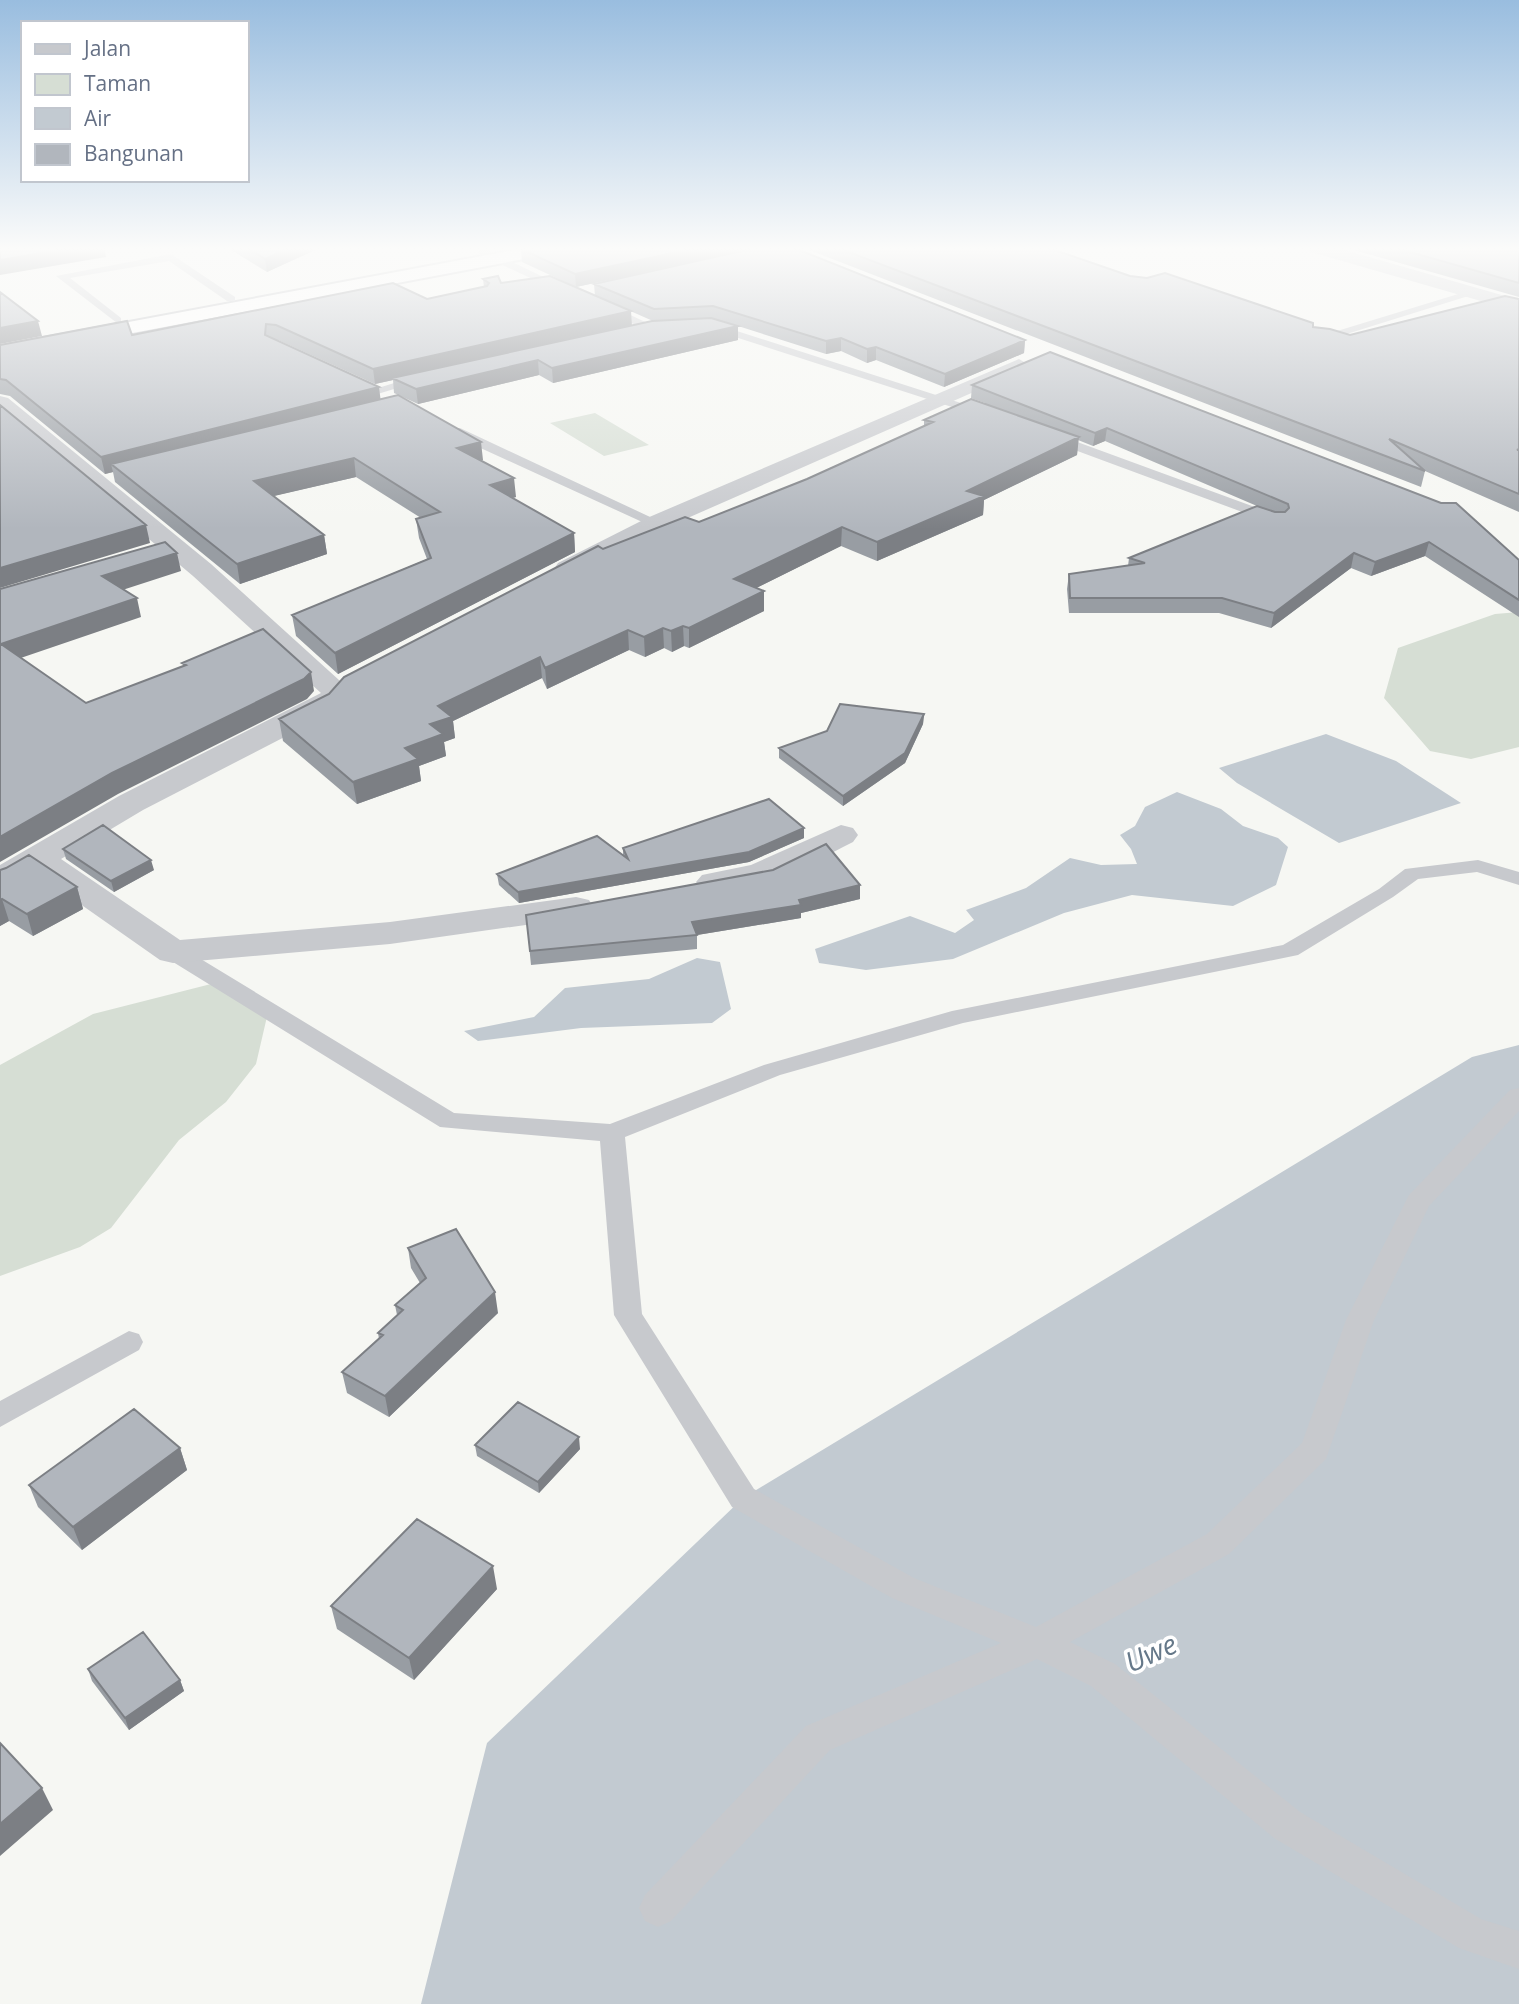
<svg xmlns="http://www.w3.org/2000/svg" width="1519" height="2004" viewBox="0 0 1519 2004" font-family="'Open Sans',sans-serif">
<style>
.green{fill:#d6ded4}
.water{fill:#c2cad1}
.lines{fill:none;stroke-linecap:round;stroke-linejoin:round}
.trunk-casing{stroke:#b7b9bd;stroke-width:4}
.service{fill:#c7c9cd;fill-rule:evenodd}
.minor{fill:#c7c9cd;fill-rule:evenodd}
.trunk{fill:#fff;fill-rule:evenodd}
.wall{fill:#989da3;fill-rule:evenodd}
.shaded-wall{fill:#7c7f84}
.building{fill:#b1b6bd;stroke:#7c7f84;stroke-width:2}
.labels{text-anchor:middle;stroke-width:7;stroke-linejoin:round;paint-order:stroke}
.near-water-label{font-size:28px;font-style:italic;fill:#657889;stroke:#fff}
</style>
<rect width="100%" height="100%" fill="#f6f7f3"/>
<path class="green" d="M595,413L649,445L604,456L550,423Z
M1519,612V747L1471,759L1430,751L1384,698L1398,648L1495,614Z
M211,984L269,1008L256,1064L226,1102L179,1140L111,1228L80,1247L0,1276V1065L93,1014Z"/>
<path class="water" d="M1326,734L1396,761L1461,803L1339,843L1237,783L1219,768Z
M1177,792L1221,809L1243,826L1278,838L1288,847L1276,885L1233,906L1132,895L1064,913L953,959L866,970L819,963L815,949L910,916L955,933L974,920L966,910L1026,888L1070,858L1101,865L1137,864L1131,849L1120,835L1135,826L1145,807Z
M697,958L720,962L731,1009L712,1023L581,1028L478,1041L464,1031L534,1017L565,988L649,979Z
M1519,1045V2004H421L487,1743L743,1498L1472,1057Z"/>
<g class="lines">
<defs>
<path id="trunk" d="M525,248H564L556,253L0,358V346Z"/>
</defs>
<use href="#trunk" class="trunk-casing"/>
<path class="service" d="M479,250H487L558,284L532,289V285L541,283L479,254Z
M171,254L235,297V301H227L169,261L70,278L121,318V322L117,323L56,276Z
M1468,291L1478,293L1321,342L1311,339Z
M599,304H607L658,328L632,334V328L640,327L599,308Z
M704,323H712L995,414L983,417L704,327Z
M417,376L427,379L371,396L365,392Z
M450,428H460L663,523L656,527L651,526L450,434Z
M1050,432L1282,517L1284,520L1282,523H1272L1045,439V433Z
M1478,860L1519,872V885L1477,872L1418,879L1393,897L1298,955L963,1023L780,1075L625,1137L642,1314L754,1489L914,1578L1036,1627L1207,1534L1302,1443L1346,1320L1409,1195L1510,1090L1519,1088V1111L1429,1206L1374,1320L1326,1459L1229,1554L1070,1642L1115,1664L1300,1812L1481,1919L1519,1931V1969L1459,1948L1274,1838L1091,1686L1037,1659L830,1750L671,1921L658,1927L645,1921L639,1908L645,1895L806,1726L1001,1643L892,1598L732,1507L614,1315L600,1141L440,1127L165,957L162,952L165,947H181L454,1113L610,1124L764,1065L952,1011L1283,945L1379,889L1405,869Z
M129,1331L139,1334L143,1342L139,1350L0,1427V1401Z"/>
<path class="minor" d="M1309,248H1338L1519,300V312L1311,252Z
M1019,359L1029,365L1026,369L665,528L576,575H558L554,569L558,563L647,518Z
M0,396L8,398L211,564L350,690L346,696L338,698L340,701L331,713L143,810L61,859L180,940L390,922L576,897L589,900L594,908L589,916L390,944L173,963L160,960L36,873L12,887L0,891V865L119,796L321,693L193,576L0,414Z
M841,825L853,828L858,835L853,842C811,863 749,901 702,889L696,882L702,875L751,865Z"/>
<use href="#trunk" class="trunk"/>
</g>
<path class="wall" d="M228,248H315V250L267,272Z
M804,248H1049L1130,276L1313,327L1350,335L1519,299V512L1425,471L1421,487Z
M1347,248H1519V297Z
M521,249L1025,340L1024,353L944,387L876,360L867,363L841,351L826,354L738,326V340L553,383L539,375L418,404L394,393L393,380L375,384L278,340H275L381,399L483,460H481L516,497L513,498L574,533L575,552L338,674L296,636L292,615L427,559L419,538L416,519L421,518L356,477L273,496L324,535L327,554L240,584L115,482L113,472L105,474L10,396L0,394V345L132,335L427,299L484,287L483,279L501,283L595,296L594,284L608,280L576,287L522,262ZM603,299L653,321L632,325Z
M1050,352L1519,560V617L1425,556L1371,576L1351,568L1271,628L1219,613H1069L1067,589L1069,574L1128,566L1129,558L1257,506L1105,441L1093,446L1078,440L1077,455L984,500L983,515L877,561L841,546L756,588L764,591V611L689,648L684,646L672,652L664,648L645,657L629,650L547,689L542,678L453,721L455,738L444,742L446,756L419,766L421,781L357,804L283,741L279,719L329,694L603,549L699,522L807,479L924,427V420L985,403L971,398L972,385Z
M924,714L923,724L905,763L843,806L779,758V748Z
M804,828V838L749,862L519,903L499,885L497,874L623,855V848Z
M63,849L154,870L114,892L66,859Z
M0,870L77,887L83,909L33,936L9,921L0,926Z
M860,899L801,913V918L697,935V949L531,965L526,915Z
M408,1248L498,1313L389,1417L347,1393L342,1372L379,1339L378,1333L397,1315L395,1305L420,1283L411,1268Z
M475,1445L580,1449L539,1493L477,1456Z
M180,1448L187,1470L82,1550L38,1507L29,1485Z
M497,1589L414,1680L337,1629L331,1606Z
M88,1669L180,1680L184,1691L129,1730L92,1681Z"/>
<path class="shaded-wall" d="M72,248H104L106,257L0,275V260Z
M289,248H315V250L267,272L265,259Z
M696,248H756L576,287L575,274Z
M631,311L632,326L392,378L393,380L375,384L373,369Z
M38,321L42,336L0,344V328Z
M738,326V340L553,383L552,368Z
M841,338V351L826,354V341Z
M1025,340L1024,353L944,387L945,374Z
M876,347V360L867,363V349Z
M538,360L539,375L418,404L416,389Z
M379,387L381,403L111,464L113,472L105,474L101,457Z
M1107,428L1105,441L1093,446L1095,433Z
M1079,437L1077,455L984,500L983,515L877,561V542L967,491Z
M481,442L483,460L459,466L457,448Z
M354,458L356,477L257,500L254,481Z
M514,478L516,497L492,503L490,485Z
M146,525L150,543L0,588V568Z
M842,527L841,546L734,599V579Z
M574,533L575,552L338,674L335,653Z
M324,535L327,554L240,584L237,564Z
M1429,542L1425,556L1371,576L1375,562Z
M177,553L181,571L107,595L102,576Z
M1354,553L1351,568L1271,628L1274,613Z
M764,591V611L689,648V628Z
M137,598L141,617L6,663L1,644Z
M683,626L684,646L672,652L671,631Z
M663,628L664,648L645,657L644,637Z
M628,630L629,650L547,689L545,668Z
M540,657L542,678L453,721L455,738L444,742L446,756L419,766L421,781L357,804L353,782L405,748L430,724L438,706Z
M311,672L314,691L307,699L118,794L0,862V837L112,773Z
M924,714L923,724L905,763L843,806V796Z
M804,828V838L749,862L519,903L518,892Z
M151,860L154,870L114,892L111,881Z
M860,885V899L801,913V918L697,935L692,922L799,900Z
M77,887L83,909L33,936L27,914Z
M2,899L9,921L0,926V900Z
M495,1292L498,1313L389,1417L385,1396Z
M579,1437L580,1449L539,1493L538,1482Z
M180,1448L187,1470L82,1550L73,1527Z
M493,1566L497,1589L414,1680L409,1658Z
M180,1680L184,1691L129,1730L125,1718Z
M42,1788L53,1810L0,1856V1824Z"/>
<path class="building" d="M0,248H72L0,260Z
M248,248H289L265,259Z
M525,248H696L575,274L521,249Z
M755,248H794L1025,340L945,374L876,347L867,349L841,338L826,341L713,306L654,309L594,284Z
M838,248H1049L1130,276L1147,278L1165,273L1313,323V327L1330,329L1350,335L1505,296L1519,299V449L1517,450H1519V494L1389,439L1425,471Z
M1396,248H1519V283Z
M498,276L501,283L550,276L631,311L373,369L276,325L266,324L265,335L379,387L101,457L6,380L0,379V345L127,321L132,335L393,283L427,299L487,286L489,283L483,279Z
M0,292L38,321L0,328Z
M711,318L738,326L552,368L538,360L416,389L392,378L652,321Z
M1050,352L1441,503H1456L1519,560V600L1429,542L1375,562L1354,553L1274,613L1222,598H1070L1069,574L1145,563L1129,558L1257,506L1275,512H1285L1289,508L1288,504L1107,428L1095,433L972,385Z
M398,395L481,442L457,448L514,478L490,485L574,533L335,653L292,615L431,558L416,519L440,512L354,458L254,481L324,535L237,564L111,464Z
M971,399L1079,437L967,491L984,496L877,542L842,527L734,579L764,591L689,628L683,626L671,631L663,628L644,637L628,630L545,668L540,657L438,706L452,717L430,724L443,734L405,748L418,759L353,782L279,719L329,694L344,677L598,546L603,549L685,517L699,522L807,479L933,422L924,420Z
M0,405L146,525L0,568Z
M165,542L177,553L102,576L137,598L1,644L86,703L186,665L182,663L263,629L311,672L304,679L112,773L0,837V589Z
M840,704L924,714L905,753L843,796L779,748L827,731Z
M769,799L804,828L749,852L518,892L497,874L597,836L628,859L623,848Z
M103,825L151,860L111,881L63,849Z
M826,844L860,885L799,900L801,905L692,922L697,935L530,951L526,915L773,870Z
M29,855L77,887L27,914L2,899L0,900V870L6,868Z
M456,1229L495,1292L385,1396L342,1372L383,1335L378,1333L403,1310L395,1305L426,1278L408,1248Z
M518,1402L579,1437L538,1482L475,1445Z
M134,1409L180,1448L73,1527L29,1485Z
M417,1519L493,1566L409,1658L331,1606Z
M143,1632L180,1680L125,1718L88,1669Z
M0,1743L42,1788L0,1824Z"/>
<linearGradient id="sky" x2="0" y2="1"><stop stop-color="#99bddf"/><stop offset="0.47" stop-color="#fbfbfa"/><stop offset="1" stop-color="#fbfbfa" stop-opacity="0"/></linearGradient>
<rect width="1519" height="529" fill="url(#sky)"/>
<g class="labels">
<g class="near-water-label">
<text transform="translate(1151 1653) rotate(-24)" y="10">Uwe</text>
</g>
</g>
<rect x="21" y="21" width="228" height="161" fill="#ffffff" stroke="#c1c6ce" stroke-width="2"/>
<rect x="35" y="44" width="35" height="10" fill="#c7c9cd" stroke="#c1c6ce" stroke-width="2"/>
<text x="84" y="56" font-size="21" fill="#657085">Jalan</text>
<rect x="35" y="74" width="35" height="21" fill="#d6ded4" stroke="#c1c6ce" stroke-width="2"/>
<text x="84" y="91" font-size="21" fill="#657085">Taman</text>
<rect x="35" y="108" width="35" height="21" fill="#c2cad1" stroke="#c1c6ce" stroke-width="2"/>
<text x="84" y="126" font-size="21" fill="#657085">Air</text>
<rect x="35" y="144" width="35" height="21" fill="#b1b6bd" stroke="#c1c6ce" stroke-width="2"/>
<text x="84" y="161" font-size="21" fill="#657085">Bangunan</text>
</svg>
